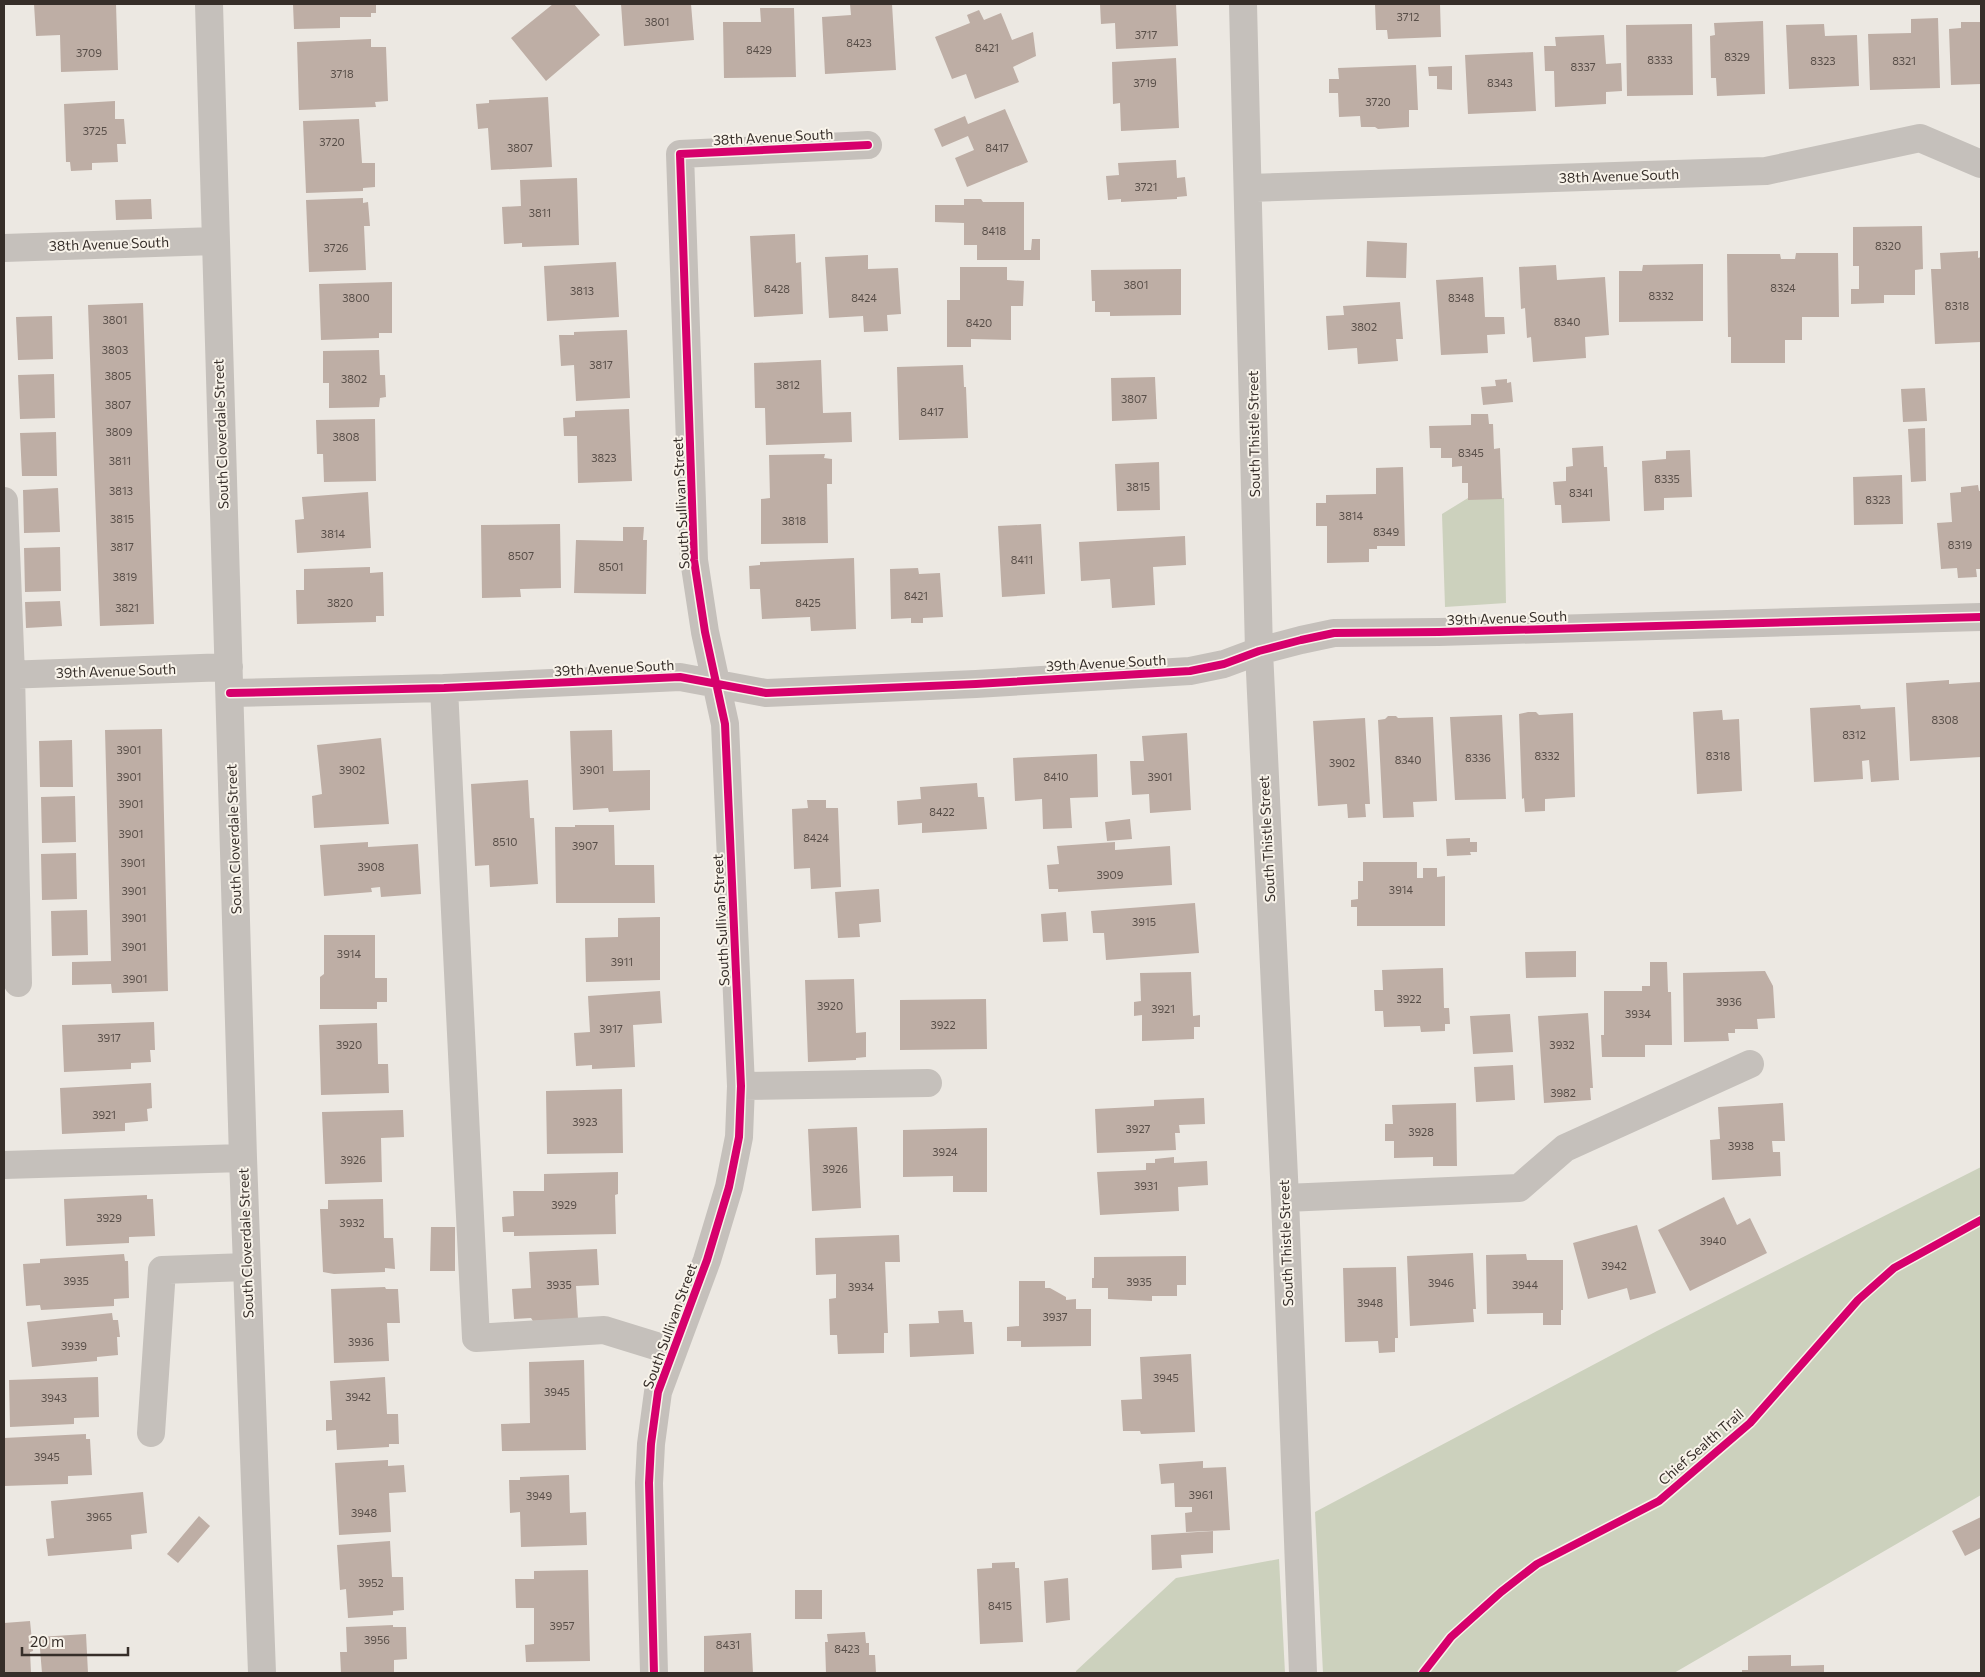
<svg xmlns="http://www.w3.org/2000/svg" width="1985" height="1677" viewBox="0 0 1985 1677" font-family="Commissioner,sans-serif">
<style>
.green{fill:#ccd1bd}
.building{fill:#beaea5}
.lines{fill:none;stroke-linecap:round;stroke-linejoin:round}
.minor{stroke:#c5c0bb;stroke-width:28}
.cycleway-casing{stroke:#f8f3ea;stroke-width:11}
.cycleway{stroke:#d6006c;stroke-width:8}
.labels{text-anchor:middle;stroke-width:4;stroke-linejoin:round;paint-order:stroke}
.number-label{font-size:11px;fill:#584e48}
.street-label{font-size:14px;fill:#362e29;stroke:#f8f3ea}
</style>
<rect width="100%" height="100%" fill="#ece8e2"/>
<path class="green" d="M1468,498H1504L1506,603L1445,607L1442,514Z
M1981,1167V1495L1674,1673H1323L1315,1512L1657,1331Z
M1279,1559L1285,1673H1076V1671L1176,1578Z"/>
<path class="building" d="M34,4H116L118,70L61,72L60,35L36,36Z
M293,4H376V13H371V17H340V28L294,29Z
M553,4H574L600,35L546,81L511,38Z
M621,4H691L694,40L624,46Z
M850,4H892L896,70L825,74L822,17L851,15Z
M1100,4H1176L1178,46L1116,49L1115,23L1101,24Z
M1375,4H1440L1441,37L1388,39L1387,30H1376Z
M760,8H794L796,77L724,78L723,22H761Z
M979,10L984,20L1001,13L1012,40L1033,32L1036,56L1013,67L1019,82L975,99L966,74L952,79L935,37L970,23L967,15Z
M1938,18L1940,88L1870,90L1868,34L1911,33V19Z
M1763,21L1765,94L1717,96L1716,78H1711L1710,36L1715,35L1714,23Z
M1961,22H1981V84L1951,85L1949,29L1961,28Z
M1692,24L1693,95L1627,96L1626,25Z
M1824,24L1825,36L1857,35L1859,86L1789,89L1786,25Z
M1604,35L1606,64L1621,63L1622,91L1606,92V104L1555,107L1554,71H1545L1544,46H1556L1555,37Z
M371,39V47H386L388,101L375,102L376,107L299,110L297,42Z
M1533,52L1536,111L1468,114L1465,55Z
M1176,58L1179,128L1121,131L1120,103L1113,104L1112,62Z
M1416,65L1418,110H1409V127L1378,129L1375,127H1361L1360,116L1339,117L1338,93H1329V79H1339L1338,68Z
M1452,66V90L1437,89V76H1429L1428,67Z
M548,97L552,167L491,170L488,128L478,129L476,104L489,103V100Z
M115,101V119H124L126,144H117L118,162L92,163V170L71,171L70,162H66L64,104Z
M1005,109L1028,162L967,187L955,158L974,150L968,136L942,147L934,129L965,116L968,124Z
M359,119L362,163H375V187L363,188V191L306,193L303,121Z
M1176,160L1177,178L1185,177L1187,196L1177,197V199L1121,202V199L1108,200L1106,176L1119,175L1118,163Z
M577,178L579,245L522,247V243L504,244L502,207L521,206L520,180Z
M363,198V203L368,202L370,226H364L366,270L309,272L306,200Z
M151,199L152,219L116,220L115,200Z
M964,199H981L983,202H1024V250H1031L1032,239H1040V260H977V245H964V223L935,222V205H964Z
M1922,226L1923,269L1915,270V295H1884V303L1851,304V289H1859V266H1853V227Z
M795,234L796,263L801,262L803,314L754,317L750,236Z
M1367,241L1407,243L1406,278L1366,277Z
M1978,251V258L1981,257V342L1935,344L1931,269H1941L1940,253Z
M1796,253H1838L1839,317H1802V340H1785V363H1731V337H1728L1727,254H1780L1781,259H1795Z
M868,255V269L898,268L901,314L887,315L888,331L864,332L863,316L829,318L825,257Z
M616,262L619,317L547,321L544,266Z
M1703,264V321L1619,322V271H1642L1643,265Z
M1556,265L1557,280L1605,277L1609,335L1585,337L1586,358L1533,362L1531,337L1527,338L1525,308L1521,309L1519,267Z
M960,267H1007V280L1024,281L1023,306H1011V340L971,339V347H947V300H960Z
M1181,269V315L1110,316V312H1095V301H1092L1091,270Z
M1483,277L1485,317H1504L1505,334L1487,335L1488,353L1441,355L1436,280Z
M392,282V333H379V338L321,340L319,284Z
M1400,302L1403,339H1396L1398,361L1358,364L1357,348L1328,350L1326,316L1344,315L1343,306Z
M143,303L154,624L100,626L88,305Z
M52,316L53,359L18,360L16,317Z
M627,330L630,398L576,401L574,365L561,366L559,335H574V332Z
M379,350L380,375H385L386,397L380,398L379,407L329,408V383H323V351Z
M821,360L823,413L851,412L852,442L766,445L765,408H755L754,363Z
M963,365L964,387H966L968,438L899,440L897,367Z
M54,374L55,418L20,419L18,375Z
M1155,377L1157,419L1112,421L1111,378Z
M1507,379V383L1511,382L1513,402L1483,405L1481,387L1496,386L1495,380Z
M1925,388L1927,421L1903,422L1901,389Z
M629,409L632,481L578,483L577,436H564L563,418L575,417V411Z
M1471,414H1488L1489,424H1493L1494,449L1500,448L1502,499L1468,500V483H1462V466L1452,467V458H1441V448H1430L1429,426L1471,425Z
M375,419L376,481L324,482L323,454H317L316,420Z
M1925,428L1926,481L1911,482L1908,429Z
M56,432L57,476H22L20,433Z
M1603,446L1604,467H1607L1610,521L1562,523L1561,505H1555L1553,482L1566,481V467L1573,466L1572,448Z
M1690,450L1692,497L1664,498V510L1644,511L1642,461L1666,459V451Z
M825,454L824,458L832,459V484H827L828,543L761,544V499L770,498L769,455Z
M1159,462L1160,510L1117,511L1115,464Z
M1403,467L1405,546H1377V549H1369V562L1327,563V526H1316V503H1326V495L1376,494V468Z
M1902,475L1903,524L1854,525L1853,477Z
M1978,485L1979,491H1981V569H1976L1977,577L1958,578L1957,568L1941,569L1937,523L1952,522L1950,493L1961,492V487Z
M58,488L60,532L24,533L23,490Z
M368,492L371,548L297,553L295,520L304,519L302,497Z
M560,524L561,588L520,589L521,597L482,598L481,525Z
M1041,524L1045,594L1002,597L998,526Z
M623,527H644L643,540H647L646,594L574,593L576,540L623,541Z
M1185,536L1186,565L1153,567L1155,605L1112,608L1110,579L1081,581L1079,542Z
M60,547L61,591L25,592L24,548Z
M854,558L856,629L811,631L810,617L762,619L760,589H750L749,566L760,565V562Z
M370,567V573L383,572L384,616H376V622L297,624L296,590H304V569Z
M918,568L919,574L940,573L943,617L923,618V623H911V618L891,619L890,569Z
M60,601L62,626L26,628L25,602Z
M1949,680V684L1981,682V757L1910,761L1906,683Z
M1860,705L1861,709L1895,707L1899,780L1871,782L1869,760L1862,761L1863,779L1814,782L1810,708Z
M1722,710L1723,720L1739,719L1742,791L1697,794L1693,712Z
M1528,712H1536L1539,715L1573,713L1575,797L1545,799V811L1525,812L1524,798L1522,799L1519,714Z
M1502,715L1506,799L1455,800L1450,717Z
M1388,716H1396L1398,718L1433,717L1437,801L1413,802L1414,817L1383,818L1378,720L1385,719Z
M1365,718L1370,804H1365L1366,817L1348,818L1347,804L1318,806L1313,721Z
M162,729L168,991L112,993L111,984L72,985V962L111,961L105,730Z
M612,730L613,771L650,770V810L609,812L608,808L573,810L570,731Z
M1187,733L1191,810L1150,813L1149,794L1132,795L1130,761H1144L1142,736Z
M381,738L389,824L314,828L312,796L322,794L317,745Z
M72,740L73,787H40L39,741Z
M1097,754L1098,797L1070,798L1072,828L1043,829L1042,799L1015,801L1013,758Z
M528,780L530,818H534L538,884L490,887L489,865L475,866L471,784Z
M977,783L978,797H984L987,829L922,833V823L898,825L897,801L921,799L920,787Z
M75,796L76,842L42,843L41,797Z
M807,800H826V808H838L841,887L811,889L810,868L794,869L792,809L808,808Z
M1130,819L1132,839L1107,841L1105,822Z
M575,825H614L615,865H654L655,903H556L555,827H575Z
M1470,838V842H1477V852H1470L1471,855L1447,856L1446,839Z
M368,842V847L418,844L421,894L381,897L380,887L371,888L372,892L324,896L320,845Z
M1115,842V850L1170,846L1172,885L1058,892V889H1049L1047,865L1059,864L1057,846Z
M76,853L77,899L42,900L41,854Z
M1363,862H1417V878H1423V868H1437V877L1445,876V926H1357V907H1351V900L1358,899V881H1363Z
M879,889L881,922L859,924L860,937L838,938L835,892Z
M1195,903L1199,953L1106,960L1104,933H1093L1091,911Z
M87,910L88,955L52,956L51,911Z
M1066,912L1068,941L1043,942L1041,914Z
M660,917V980L586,982L585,938L618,937V918Z
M324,935H375V978H387V1002H377V1009H320V977L324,974Z
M1576,951V977L1526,978L1525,952Z
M1650,962H1667L1668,992H1671L1672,1045H1645V1057H1602L1601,1035H1604V991H1642V986H1650Z
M1443,968L1444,1008H1449L1450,1024H1445V1031L1421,1032L1420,1026L1384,1027L1383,1011H1375L1374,990H1383L1382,970Z
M1765,971L1773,986L1775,1018L1757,1019L1758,1029H1735V1033H1728L1729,1041L1684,1042L1683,973Z
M1191,972L1193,1016L1200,1015V1027H1194V1039L1142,1041V1015L1134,1016V1002L1141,1001L1140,973Z
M854,979L856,1033L866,1032V1057L856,1058V1060L808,1062L805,980Z
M660,991L662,1023L633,1025L635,1067L592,1069V1065L576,1066L574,1033L590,1032L588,996Z
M986,999L987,1049L900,1050V1000Z
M1588,1013L1593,1088H1590L1591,1100L1544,1103L1538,1016Z
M1510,1014L1513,1052L1473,1054L1470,1016Z
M154,1022L155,1050H150L151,1062L131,1063V1069L64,1072L62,1025Z
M377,1023L378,1064H388L389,1093L321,1095L319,1025Z
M1513,1065L1515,1100L1476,1102L1474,1067Z
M151,1083L152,1108L147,1109L148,1121L125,1123V1131L62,1134L60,1088Z
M622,1089L623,1153L547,1154L546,1091Z
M1204,1098L1205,1124L1179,1125L1180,1133H1175L1176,1150L1097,1153L1095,1109L1154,1106V1100Z
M1456,1103L1457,1166H1433V1157L1394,1158V1141H1385V1124H1393L1392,1105Z
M1783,1103L1785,1141H1772L1773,1152H1780L1781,1176L1712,1180L1710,1140L1720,1139L1718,1107Z
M403,1110L404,1137L381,1138L382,1182L325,1184L322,1112Z
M857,1127L861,1208L812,1211L808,1129Z
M987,1128V1192H953V1176L903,1177V1130Z
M1174,1157V1163L1207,1161L1208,1185L1178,1187L1179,1211L1100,1215L1097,1172L1146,1170V1163H1155V1159Z
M618,1172V1194L615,1195L616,1234L514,1236V1232H503L502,1217L514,1216L513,1191H544V1174Z
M147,1195V1199H153L155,1236L129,1237V1243L66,1246L64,1199Z
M1724,1197L1737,1225L1750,1218L1767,1253L1690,1291L1658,1230Z
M383,1199L384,1238H393L395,1269L385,1268V1272L334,1274L323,1272L320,1209H328V1200Z
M1637,1225L1656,1293L1630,1300L1627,1288L1588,1299L1573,1243Z
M431,1227H455V1271H430Z
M899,1235L900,1262H885L888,1333H884V1353L838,1354L837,1335H830L829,1299L836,1298V1274L816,1275L815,1238Z
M597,1249L599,1285L576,1286L578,1319L533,1321L531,1318L514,1319L512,1289L531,1288L529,1252Z
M1473,1253L1476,1309H1473L1474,1322L1410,1326L1407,1256Z
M124,1254L125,1261H128L129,1298L114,1299V1306L41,1310L40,1305L26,1306L23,1264L40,1263V1259Z
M1526,1254L1527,1260H1563V1310H1561V1325H1543V1313L1487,1314L1486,1255Z
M1186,1256V1285H1177V1296H1152V1301L1108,1299V1288H1092V1278H1094V1257Z
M1396,1267L1398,1338H1395V1352L1379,1353L1378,1341L1345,1342L1343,1268Z
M1019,1281H1045V1288H1050L1066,1297V1300L1076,1299V1309H1091V1346L1021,1347V1341H1007V1327L1019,1326Z
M385,1287L386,1289H398L400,1323H387L389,1361L334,1363L331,1289Z
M963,1310L964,1322H972L974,1354L910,1357L909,1324L939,1323L938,1311Z
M112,1313L113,1320H118L120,1337H117L118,1355L97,1357V1361L32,1367L27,1322Z
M1191,1354L1195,1432L1141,1434L1140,1431H1123L1121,1400L1142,1399L1140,1357Z
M584,1360L586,1450L502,1451L501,1424L530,1423L529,1362Z
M98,1377L99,1417L74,1418V1424L10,1427L9,1380Z
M385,1377L387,1414H398L399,1444H389V1447L337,1450L336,1430L326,1431V1420H332L330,1381Z
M86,1434V1439H90L92,1475L68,1476V1484L4,1486V1438Z
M388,1460V1466L404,1465L406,1492L389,1493L391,1532L339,1535L335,1463Z
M1203,1461V1468L1226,1467L1230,1530L1186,1532L1185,1513L1192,1512V1507H1175L1174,1483L1161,1484L1159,1464Z
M569,1475L570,1513L586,1512L587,1545L521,1547L520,1512L510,1513L509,1480H520V1477Z
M143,1492L147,1533L131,1535L132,1549L48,1556L46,1539L54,1538L51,1501Z
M199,1516L210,1526L178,1563L167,1554Z
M1981,1517V1548L1965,1556L1952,1531Z
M1213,1531V1553L1181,1555L1182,1568L1152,1570L1151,1535Z
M390,1541L392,1577H403L404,1610L393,1611V1615L348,1618L346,1589L340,1590L337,1545Z
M1015,1562V1568H1019L1023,1642L980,1644L977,1569L992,1568V1563Z
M588,1570L590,1661L526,1662L525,1645L534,1644V1608H516L515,1579H534V1571Z
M1068,1578L1070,1620L1046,1623L1044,1581Z
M795,1590H822V1619H795Z
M30,1621L33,1651L30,1652L31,1673H4V1623Z
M393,1625V1627H406L407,1659L394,1660V1673H341L340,1652H347L346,1627Z
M865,1632L866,1643H869V1655H875L876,1673H826L825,1642H828L827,1634Z
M751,1633L753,1673H704V1636Z
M86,1634L88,1673H42L39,1637Z
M1791,1655V1666L1824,1665V1673H1742V1670H1748V1656Z"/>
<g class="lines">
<path class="minor" d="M209,4L243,1158L262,1673
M1243,4L1259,651L1285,1198L1303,1673
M1249,188L1766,171L1920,138L1981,164
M4,248L215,241
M4,501L11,674L18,983
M4,675L229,667
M444,688L476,1338L604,1330L672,1351
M230,693L444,688L680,677L766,693L976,684L1190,671L1224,664L1259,651L1301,640L1334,633L1439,632L1981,617
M741,1086L928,1083
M4,1165L243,1158
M1285,1198L1519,1188L1565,1148L1750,1064
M151,1433L162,1270L247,1267
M654,1673L649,1483L651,1444L658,1392L707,1260L729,1187L739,1137L741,1086L725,724L705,632L694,560L680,154L868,145"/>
<defs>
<path id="cycleway" d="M230,693L444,688L680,677L766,693L976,684L1190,671L1224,664L1259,651L1301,640L1334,633L1439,632L1981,617
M654,1673L649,1483L651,1444L658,1392L707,1260L729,1187L739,1137L741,1086L725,724L705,632L694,560L680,154L868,145
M1423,1673L1451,1637L1501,1592L1537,1564L1659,1501L1750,1423L1858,1300L1894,1268L1981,1220"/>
</defs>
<use href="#cycleway" class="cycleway-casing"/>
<use href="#cycleway" class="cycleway"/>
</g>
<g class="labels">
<g class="number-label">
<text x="1408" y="21">3712</text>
<text x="657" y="26">3801</text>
<text x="1146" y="39">3717</text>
<text x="859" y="47">8423</text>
<text x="987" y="52">8421</text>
<text x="759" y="54">8429</text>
<text x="89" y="57">3709</text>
<text x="1737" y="61">8329</text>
<text x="1660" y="64">8333</text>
<text x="1823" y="65">8323</text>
<text x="1904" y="65">8321</text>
<text x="1583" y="71">8337</text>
<text x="342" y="78">3718</text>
<text x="1145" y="87">3719</text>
<text x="1500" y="87">8343</text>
<text x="1378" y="106">3720</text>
<text x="95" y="135">3725</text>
<text x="332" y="146">3720</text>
<text x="520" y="152">3807</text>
<text x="997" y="152">8417</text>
<text x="1146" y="191">3721</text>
<text x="540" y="217">3811</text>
<text x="994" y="235">8418</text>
<text x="1888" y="250">8320</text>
<text x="336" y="252">3726</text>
<text x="1136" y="289">3801</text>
<text x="1783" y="292">8324</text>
<text x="777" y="293">8428</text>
<text x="582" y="295">3813</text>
<text x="1661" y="300">8332</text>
<text x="356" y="302">3800</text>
<text x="864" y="302">8424</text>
<text x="1461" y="302">8348</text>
<text x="1957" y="310">8318</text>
<text x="115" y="324">3801</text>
<text x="1567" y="326">8340</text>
<text x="979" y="327">8420</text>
<text x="1364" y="331">3802</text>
<text x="115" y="354">3803</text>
<text x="601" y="369">3817</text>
<text x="118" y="380">3805</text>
<text x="354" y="383">3802</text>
<text x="788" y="389">3812</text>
<text x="1134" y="403">3807</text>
<text x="118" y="409">3807</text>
<text x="932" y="416">8417</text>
<text x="119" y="436">3809</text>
<text x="346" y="441">3808</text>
<text x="1471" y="457">8345</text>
<text x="604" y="462">3823</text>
<text x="120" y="465">3811</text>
<text x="1667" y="483">8335</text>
<text x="1138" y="491">3815</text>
<text x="121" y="495">3813</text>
<text x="1581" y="497">8341</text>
<text x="1878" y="504">8323</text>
<text x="1351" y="520">3814</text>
<text x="122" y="523">3815</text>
<text x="794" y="525">3818</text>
<text x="1386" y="536">8349</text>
<text x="333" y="538">3814</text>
<text x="1960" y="549">8319</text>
<text x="122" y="551">3817</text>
<text x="521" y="560">8507</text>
<text x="1022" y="564">8411</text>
<text x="611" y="571">8501</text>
<text x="125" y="581">3819</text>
<text x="916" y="600">8421</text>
<text x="340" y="607">3820</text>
<text x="808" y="607">8425</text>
<text x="127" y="612">3821</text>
<text x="1945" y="724">8308</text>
<text x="1854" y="739">8312</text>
<text x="129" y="754">3901</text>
<text x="1547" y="760">8332</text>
<text x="1718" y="760">8318</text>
<text x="1478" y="762">8336</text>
<text x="1408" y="764">8340</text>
<text x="1342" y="767">3902</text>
<text x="352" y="774">3902</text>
<text x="592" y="774">3901</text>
<text x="129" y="781">3901</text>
<text x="1056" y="781">8410</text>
<text x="1160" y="781">3901</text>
<text x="131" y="808">3901</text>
<text x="942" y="816">8422</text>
<text x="131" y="838">3901</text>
<text x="816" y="842">8424</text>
<text x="505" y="846">8510</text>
<text x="585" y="850">3907</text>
<text x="133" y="867">3901</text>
<text x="371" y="871">3908</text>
<text x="1110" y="879">3909</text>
<text x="1401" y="894">3914</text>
<text x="134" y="895">3901</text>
<text x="134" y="922">3901</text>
<text x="1144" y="926">3915</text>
<text x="134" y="951">3901</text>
<text x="349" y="958">3914</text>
<text x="622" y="966">3911</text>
<text x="135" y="983">3901</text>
<text x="1409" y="1003">3922</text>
<text x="1729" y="1006">3936</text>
<text x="830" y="1010">3920</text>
<text x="1163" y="1013">3921</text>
<text x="1638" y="1018">3934</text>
<text x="943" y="1029">3922</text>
<text x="611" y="1033">3917</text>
<text x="109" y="1042">3917</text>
<text x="349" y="1049">3920</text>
<text x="1562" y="1049">3932</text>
<text x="1563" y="1097">3982</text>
<text x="104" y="1119">3921</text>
<text x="585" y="1126">3923</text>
<text x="1138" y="1133">3927</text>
<text x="1421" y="1136">3928</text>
<text x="1741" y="1150">3938</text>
<text x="945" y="1156">3924</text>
<text x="353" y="1164">3926</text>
<text x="835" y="1173">3926</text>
<text x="1146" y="1190">3931</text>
<text x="564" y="1209">3929</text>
<text x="109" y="1222">3929</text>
<text x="352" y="1227">3932</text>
<text x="1713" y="1245">3940</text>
<text x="1614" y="1270">3942</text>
<text x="76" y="1285">3935</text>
<text x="1139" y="1286">3935</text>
<text x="1441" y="1287">3946</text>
<text x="559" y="1289">3935</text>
<text x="1525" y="1289">3944</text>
<text x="861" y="1291">3934</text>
<text x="1370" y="1307">3948</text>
<text x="1055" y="1321">3937</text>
<text x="361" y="1346">3936</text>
<text x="74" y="1350">3939</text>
<text x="1166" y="1382">3945</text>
<text x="557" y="1396">3945</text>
<text x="358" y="1401">3942</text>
<text x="54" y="1402">3943</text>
<text x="47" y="1461">3945</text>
<text x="1201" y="1499">3961</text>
<text x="539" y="1500">3949</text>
<text x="364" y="1517">3948</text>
<text x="99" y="1521">3965</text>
<text x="371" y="1587">3952</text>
<text x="1000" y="1610">8415</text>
<text x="562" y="1630">3957</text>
<text x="377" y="1644">3956</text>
<text x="728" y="1649">8431</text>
<text x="847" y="1653">8423</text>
</g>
<g class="street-label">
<text transform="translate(773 137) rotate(-3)" y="5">38th Avenue South</text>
<text transform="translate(1619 176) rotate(-2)" y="5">38th Avenue South</text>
<text transform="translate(109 244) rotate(-2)" y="5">38th Avenue South</text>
<text transform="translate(221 434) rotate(-92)" y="5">South Cloverdale Street</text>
<text transform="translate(1254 434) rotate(-91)" y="5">South Thistle Street</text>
<text transform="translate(681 503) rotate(-93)" y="5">South Sullivan Street</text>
<text transform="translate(1507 618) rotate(-2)" y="5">39th Avenue South</text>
<text transform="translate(1106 663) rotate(-3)" y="5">39th Avenue South</text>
<text transform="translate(614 668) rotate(-3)" y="5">39th Avenue South</text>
<text transform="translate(116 671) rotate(-2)" y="5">39th Avenue South</text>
<text transform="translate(234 839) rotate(-92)" y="5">South Cloverdale Street</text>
<text transform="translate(1267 839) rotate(-93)" y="5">South Thistle Street</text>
<text transform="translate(721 920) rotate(-93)" y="5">South Sullivan Street</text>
<text transform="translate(246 1243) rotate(-92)" y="5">South Cloverdale Street</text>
<text transform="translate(1286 1243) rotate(-92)" y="5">South Thistle Street</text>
<text transform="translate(670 1326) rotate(-70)" y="5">South Sullivan Street</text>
<text transform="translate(1701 1447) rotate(-41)" y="5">Chief Sealth Trail</text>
</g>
</g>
<rect width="1985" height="1677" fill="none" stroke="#362e29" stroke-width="10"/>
<path d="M22 1647v8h106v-8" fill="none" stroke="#362e29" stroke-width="2.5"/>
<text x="30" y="1647" font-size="15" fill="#362e29" stroke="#f8f3ea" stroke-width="4" paint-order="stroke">20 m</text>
</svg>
